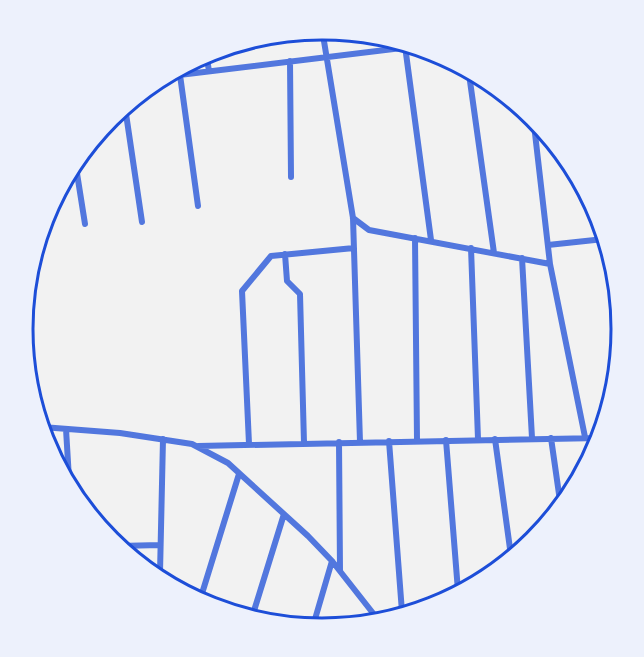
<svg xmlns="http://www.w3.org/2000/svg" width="644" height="657" viewBox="0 0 644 657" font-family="'DejaVu Sans',sans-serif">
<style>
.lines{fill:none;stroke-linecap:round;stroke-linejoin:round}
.minor{stroke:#5277de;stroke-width:6}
.rim{fill:none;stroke:#1d4ed8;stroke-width:3}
</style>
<rect width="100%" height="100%" fill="#f2f2f2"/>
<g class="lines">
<path class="minor" d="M322,29L353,218L360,442
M405,46L431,240
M206,53L209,71
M290,61L291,177
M469,74L494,253
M180,75L198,206
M171,76L410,47
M125,107L142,222
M533,116L550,264L585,437
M76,167L85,224
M353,218L369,230L550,264
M415,238L417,440
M548,245L604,239
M471,248L478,439
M285,254L287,281L300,294L304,443
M522,258L532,438
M42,427L120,433L192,444L228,463L308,536L332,561L376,617
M66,429L69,479
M551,438L560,501
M495,439L511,556
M446,440L458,591
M389,441L402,612
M339,442L340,570
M249,444L242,291L271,256L354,248
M198,446L600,438
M119,546L160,545
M160,573L163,439
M200,600L239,474
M253,614L284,514
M313,626L332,561"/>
</g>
<path d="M0 0H644V657H0ZM33 329a289 289 0 1 1 578 0a289 289 0 1 1-578 0Z" fill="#edf1fc" fill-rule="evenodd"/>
<path class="rim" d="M33 329a289 289 0 1 1 578 0a289 289 0 1 1-578 0Z"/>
</svg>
